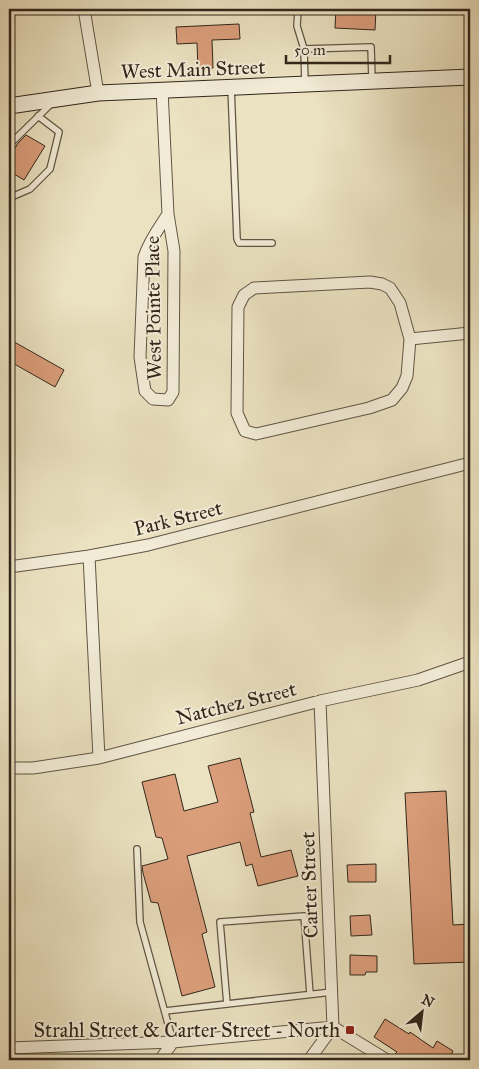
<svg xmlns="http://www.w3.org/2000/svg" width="479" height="1069" viewBox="0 0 479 1069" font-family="'IM FELL Great Primer',serif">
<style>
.building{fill:#db9e7b;stroke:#32261b}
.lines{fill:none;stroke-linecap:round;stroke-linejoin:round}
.service-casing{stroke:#605544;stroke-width:8}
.minor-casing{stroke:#605544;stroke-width:13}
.secondary-casing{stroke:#32261b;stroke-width:17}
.service{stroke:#f2ecd7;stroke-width:5.5}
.minor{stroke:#f2ecd7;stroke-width:11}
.secondary{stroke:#f2ecd7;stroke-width:15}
.poi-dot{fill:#8f2418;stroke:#f2ecd7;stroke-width:2}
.labels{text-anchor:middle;stroke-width:4;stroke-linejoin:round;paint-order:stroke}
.street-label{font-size:20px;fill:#32261b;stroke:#f2ecd7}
.poi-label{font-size:20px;fill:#32261b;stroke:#f2ecd7;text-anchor:end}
</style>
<rect width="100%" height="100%" fill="#ebe2c1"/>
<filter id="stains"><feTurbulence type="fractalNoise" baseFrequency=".004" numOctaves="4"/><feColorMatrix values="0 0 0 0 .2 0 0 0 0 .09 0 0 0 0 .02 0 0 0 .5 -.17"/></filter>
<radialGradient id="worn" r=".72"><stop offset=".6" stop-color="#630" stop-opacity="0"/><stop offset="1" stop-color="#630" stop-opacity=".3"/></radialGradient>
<path class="building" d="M336,9H376L375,30L335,28Z
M239,24L240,39L212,40L213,68L198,69L197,43L177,44L176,27Z
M26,135L45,146L24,180L9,171V158L18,143Z
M9,339L64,370L55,387L9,361Z
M240,758L254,812L250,813L261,857L291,850L298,876L258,886L252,864L246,866L240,842L187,856L207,932L202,934L215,987L182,996L158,903L151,902L143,873L142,866L168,859L162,838L156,837L142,782L175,774L184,811L218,802L208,766Z
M446,791L453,925L470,924V962L414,964L405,793Z
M376,864V882H348L347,865Z
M370,915L372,935L351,936L350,916Z
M350,955L377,956V972H366L365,975H350Z
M385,1019L409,1034L410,1032L433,1048L437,1041L453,1051L449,1059L451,1060H405L395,1054L397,1052L374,1037Z"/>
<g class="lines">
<defs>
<path id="service" d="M298,9L297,26L304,49
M305,83L304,49L371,47L372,79
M231,87L237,239L239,243H272
M9,145L52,103
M9,198L30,189L50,169L59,132L38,116
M137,849L140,922L173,1042
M227,1004L220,922L304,916L310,994
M165,1011L332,992"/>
<path id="minor" d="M84,9L98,93
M162,90L168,214L174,251L173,392L168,400L153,399L145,391L140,357L144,257C149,241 159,228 168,214
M370,282L382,284L390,288L400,303L410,339L407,376L402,388L392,400L369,408L256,434L245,431L237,413L238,307L244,295L254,288Z
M410,339L470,333
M89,556L99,758
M9,567L89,556L148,545L470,463
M9,768H33L99,758L320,701L418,680L470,662
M9,1048L173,1042L333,1027L387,1060
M160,1060L173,1042
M309,1060L333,1027L320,701"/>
<path id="secondary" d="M9,106L98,93L470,77"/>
</defs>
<use href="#service" class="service-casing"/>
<use href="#minor" class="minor-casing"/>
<use href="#secondary" class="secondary-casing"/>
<use href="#service" class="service"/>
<use href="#minor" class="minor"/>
<use href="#secondary" class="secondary"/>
</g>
<rect class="poi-dot" x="345" y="1025" width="10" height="10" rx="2.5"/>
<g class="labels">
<g class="street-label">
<text transform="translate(193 69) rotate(-2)" y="7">West Main Street</text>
<text transform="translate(153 308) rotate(-91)" y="7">West Pointe Place</text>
<text transform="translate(178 518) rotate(-14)" y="7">Park Street</text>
<text transform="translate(236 703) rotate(-14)" y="7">Natchez Street</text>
<text transform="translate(309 885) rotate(-92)" y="7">Carter Street</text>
</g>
<g class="poi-label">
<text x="340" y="1037">Strahl Street &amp; Carter Street - North</text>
</g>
</g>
<rect width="479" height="1069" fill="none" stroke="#ebe2c1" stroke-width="30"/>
<rect x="10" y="10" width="459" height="1049" fill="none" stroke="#32261b" stroke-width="2.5"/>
<rect x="15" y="15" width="449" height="1039" fill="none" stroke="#32261b"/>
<g transform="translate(422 1012) rotate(28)" stroke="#f2ecd7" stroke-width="4" paint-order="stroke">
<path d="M0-4L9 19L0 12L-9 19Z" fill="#32261b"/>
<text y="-8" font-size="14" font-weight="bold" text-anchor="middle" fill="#32261b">N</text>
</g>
<path d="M286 55v8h104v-8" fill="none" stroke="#32261b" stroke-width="2.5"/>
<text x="294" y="55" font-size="15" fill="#32261b" stroke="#f2ecd7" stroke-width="4" paint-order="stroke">50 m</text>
<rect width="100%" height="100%" filter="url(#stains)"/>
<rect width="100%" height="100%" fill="url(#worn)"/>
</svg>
